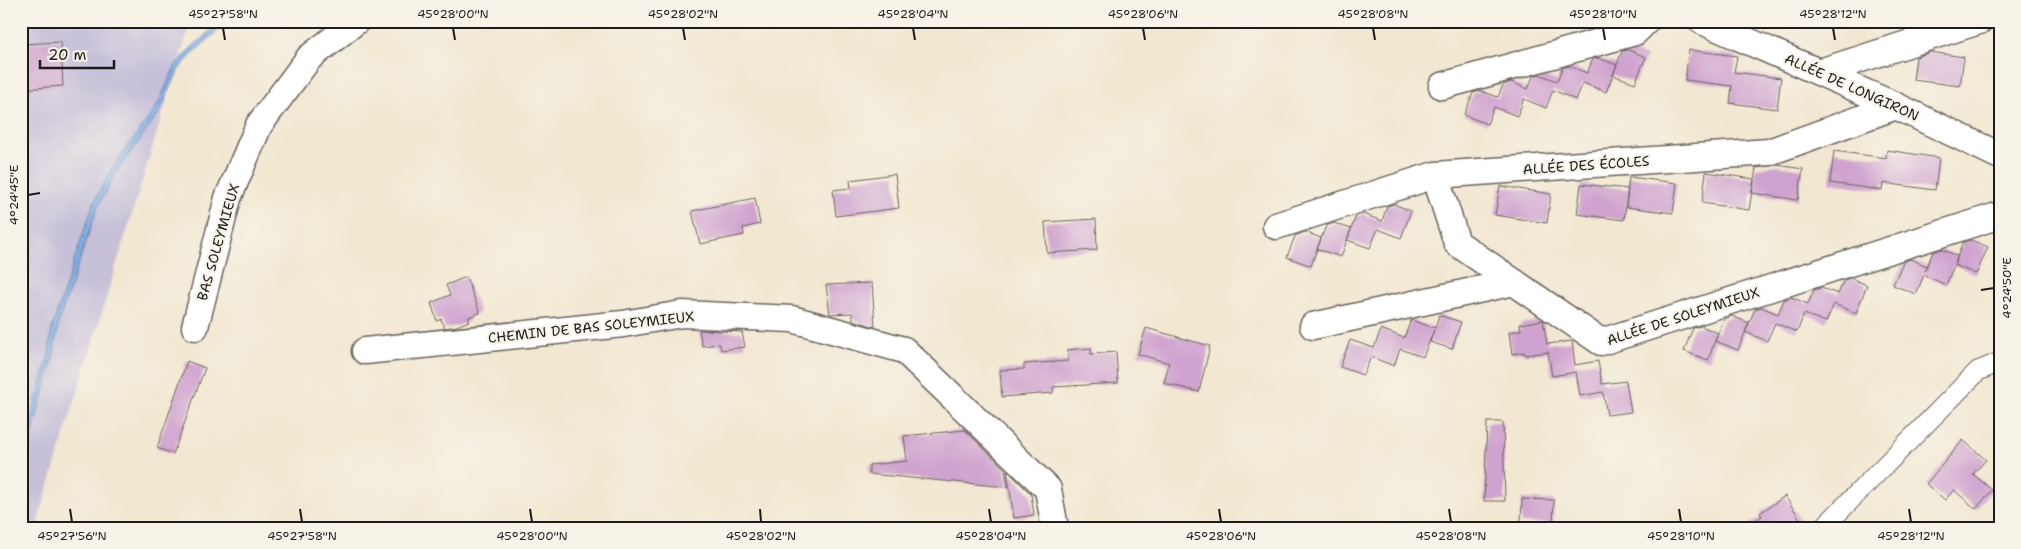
<svg xmlns="http://www.w3.org/2000/svg" width="2021" height="549" viewBox="0 0 2021 549" font-family="'Shantell Sans',sans-serif">
<style>
.industrial{fill:#c6c0d9}
.water{fill:#81b2ed;stroke:#4e6784}
.building{fill:#cfa2cf}
.lines{fill:none;stroke-linecap:round;stroke-linejoin:round}
.pedestrian-casing{stroke:#67635b;stroke-width:21}
.minor-casing{stroke:#67635b;stroke-width:29}
.pedestrian{stroke:#fff;stroke-width:19}
.minor{stroke:#fff;stroke-width:26}
.ticks{fill:none;stroke:#1c1c1c;stroke-width:2}
.labels{text-anchor:middle;stroke-width:4.5;stroke-linejoin:round;paint-order:stroke}
.street-label{font-size:14px;fill:#1c1c1c;stroke:#f7f3e8}
.neatline{fill:none;stroke:#1c1c1c;stroke-width:2}
.ticks-label{font-size:12px;text-anchor:middle;fill:#1c1c1c}
</style>
<rect width="100%" height="100%" fill="#f7f3e8"/>
<filter id="ink" filterUnits="userSpaceOnUse"><feTurbulence type="fractalNoise" baseFrequency=".02" numOctaves="2"/><feDisplacementMap in="SourceGraphic" scale="10" xChannelSelector="R" yChannelSelector="G"/><feConvolveMatrix kernelMatrix="1 2 1 2 8 2 1 2 1" color-interpolation-filters="sRGB"/></filter>
<filter id="wash" filterUnits="userSpaceOnUse"><feTurbulence type="fractalNoise" baseFrequency=".0096" numOctaves="4" result="noise"/><feDisplacementMap in="SourceGraphic" scale="20" xChannelSelector="R" yChannelSelector="G"/><feGaussianBlur stdDeviation="1.12" result="paint"/><feColorMatrix in="noise" values="0 0 0 0 0 0 0 0 0 0 0 0 0 0 0 0 0 1.4 0 .05"/><feComposite in="paint" operator="in"/></filter>
<g filter="url(#wash)">
<rect width="100%" height="100%" fill="#f2e7d0"/>
<path class="industrial" d="M21,21H191L36,528H21Z"/>
<path class="water" d="M221,21H229L193,53L179,69L159,113L117,171L98,206L59,320L52,363L35,422L21,486V466L31,419L48,360L52,328L94,202L113,167L155,110L176,65L189,50Z"/>
<g id="blocks">
<path class="building" d="M61,42L63,86L21,89V44Z
M1628,50L1646,57L1635,83L1613,75L1622,51Z
M1689,50L1737,56L1734,72L1781,78L1777,109L1730,103L1732,86L1685,80Z
M1930,52L1964,57L1960,86L1913,80L1916,57Z
M1598,58L1617,65L1606,92L1583,83L1576,100L1553,90L1546,108L1524,99L1517,116L1494,107L1487,124L1464,115L1473,93L1481,91L1498,97L1503,85L1511,82L1528,89L1533,76L1539,74L1557,81L1562,68L1569,66L1587,73L1593,59Z
M1887,150L1939,158L1935,190L1883,183L1882,190L1830,183L1834,151L1886,158Z
M1777,165L1803,169L1798,200L1752,193L1756,168Z
M1706,172L1754,179L1749,210L1702,203Z
M895,174L899,208L836,216L833,190L851,188L850,180Z
M1629,177L1677,183L1673,213L1626,207Z
M1581,184L1628,189L1624,220L1577,214Z
M1500,186L1551,194L1547,223L1495,215Z
M755,198L760,224L743,228L744,235L700,244L692,211Z
M1394,204L1411,211L1401,238L1378,229L1370,248L1347,240L1356,216L1363,214L1382,221L1387,206Z
M1096,219L1097,250L1047,253L1045,222Z
M1334,223L1351,229L1341,257L1317,249L1326,226Z
M1305,232L1321,238L1311,266L1287,257L1295,236Z
M1971,240L1988,247L1976,274L1954,265L1963,242Z
M1941,249L1958,256L1946,285L1924,275L1916,294L1893,285L1903,262L1910,259L1927,266L1925,271L1933,252Z
M466,277L480,313L469,317V321L457,326L445,328L441,319L437,321L431,303L450,295L446,285Z
M1850,278L1867,285L1856,313L1834,304L1826,322L1804,314L1797,332L1775,323L1767,341L1745,332L1755,309L1761,307L1778,314L1784,300L1791,297L1808,304L1814,290L1821,288L1838,294L1844,280Z
M872,283L875,327L853,320L852,313L830,314L826,285Z
M1439,315L1461,322L1452,349L1430,342L1434,330L1423,357L1400,349L1394,366L1371,357L1363,375L1340,367L1350,340L1374,348L1381,329L1404,338L1411,320L1435,328Z
M1732,316L1749,323L1738,350L1715,341L1724,319Z
M1543,320L1547,344L1572,341L1575,365L1598,361L1602,384L1626,381L1631,412L1607,415L1603,392L1580,396L1576,372L1552,376L1548,352L1525,355L1524,352L1512,354L1509,332L1521,330L1520,324Z
M1701,326L1718,333L1708,360L1684,351L1693,328Z
M1146,328L1210,346L1199,392L1164,383L1169,363L1138,354Z
M699,330L742,332L745,347L721,350L720,344L702,346Z
M1091,348V354L1116,352L1118,383L1053,387V393L1002,397L1000,370L1024,369V364L1068,361L1067,350Z
M187,361L205,368L173,454L157,448Z
M1487,422H1503L1505,501H1484Z
M965,430L1005,469L1008,487L869,474V465L907,461L904,436Z
M1963,440L1986,460L1973,474L1992,490L1976,509L1954,490L1945,500L1926,484Z
M1007,470L1031,494L1034,515L1014,518Z
M1785,496L1806,528H1744L1762,516L1760,513Z
M1522,499L1554,500L1553,524L1521,523Z"/>
</g>
</g>
<g filter="url(#ink)">
<use href="#blocks" fill-opacity="0" stroke="#67635b" stroke-width="1"/>
<g class="lines">
<defs>
<path id="pedestrian" d="M1823,528L1978,371L2000,362"/>
<path id="minor" d="M1702,21L1896,106L2000,156
M1820,72L1979,21
M1442,86L1635,32L1646,21
M1435,175L1457,243L1601,342L2000,215
M1276,226L1435,175L1769,152L1896,106
M1313,326L1514,282
M195,327L228,198L259,125L309,58L356,21
M365,351L623,324L682,314L792,319L904,350L1048,489L1055,528"/>
</defs>
<use href="#pedestrian" class="pedestrian-casing"/>
<use href="#minor" class="minor-casing"/>
<use href="#pedestrian" class="pedestrian"/>
<use href="#minor" class="minor"/>
</g>
</g>
<path class="ticks" d="M223,28L225,40M453,28L455,40M683,28L685,40M913,28L915,40M1143,28L1145,40M1373,28L1375,40M1603,28L1605,40M1833,28L1835,40M28,195L40,193M1981,290L1994,288M70,509L72,522M300,509L302,522M530,509L532,522M760,509L761,522M989,509L991,522M1219,509L1221,522M1449,509L1451,522M1679,509L1681,522M1909,509L1911,522"/>
<g class="labels">
<g class="street-label">
<text transform="translate(1852 87) rotate(24)" y="5">ALLÉE DE LONGIRON</text>
<text transform="translate(1586 165) rotate(-4)" y="5">ALLÉE DES ÉCOLES</text>
<text transform="translate(218 242) rotate(-74)" y="5">BAS SOLEYMIEUX</text>
<text transform="translate(1683 316) rotate(-18)" y="5">ALLÉE DE SOLEYMIEUX</text>
<text transform="translate(591 327) rotate(-6)" y="5">CHEMIN DE BAS SOLEYMIEUX</text>
</g>
</g>
<rect width="2021" height="549" fill="none" stroke="#f7f3e8" stroke-width="55"/>
<path d="M40 60v8h74v-8" fill="none" stroke="#1c1c1c" stroke-width="2.5"/>
<text x="48" y="60" font-size="15" fill="#1c1c1c" stroke="#f7f3e8" stroke-width="4" paint-order="stroke">20 m</text>
<rect x="28" y="28" width="1966" height="494" class="neatline"/>
<g class="ticks-label">
<text x="223" y="18">45°27'58"N</text>
<text x="453" y="18">45°28'00"N</text>
<text x="683" y="18">45°28'02"N</text>
<text x="913" y="18">45°28'04"N</text>
<text x="1143" y="18">45°28'06"N</text>
<text x="1373" y="18">45°28'08"N</text>
<text x="1603" y="18">45°28'10"N</text>
<text x="1833" y="18">45°28'12"N</text>
<text transform="translate(14 195) rotate(-90)" y="4">4°24'45"E</text>
<text transform="translate(2007 288) rotate(-90)" y="4">4°24'50"E</text>
<text x="72" y="540">45°27'56"N</text>
<text x="302" y="540">45°27'58"N</text>
<text x="532" y="540">45°28'00"N</text>
<text x="761" y="540">45°28'02"N</text>
<text x="991" y="540">45°28'04"N</text>
<text x="1221" y="540">45°28'06"N</text>
<text x="1451" y="540">45°28'08"N</text>
<text x="1681" y="540">45°28'10"N</text>
<text x="1911" y="540">45°28'12"N</text>
</g>
</svg>
